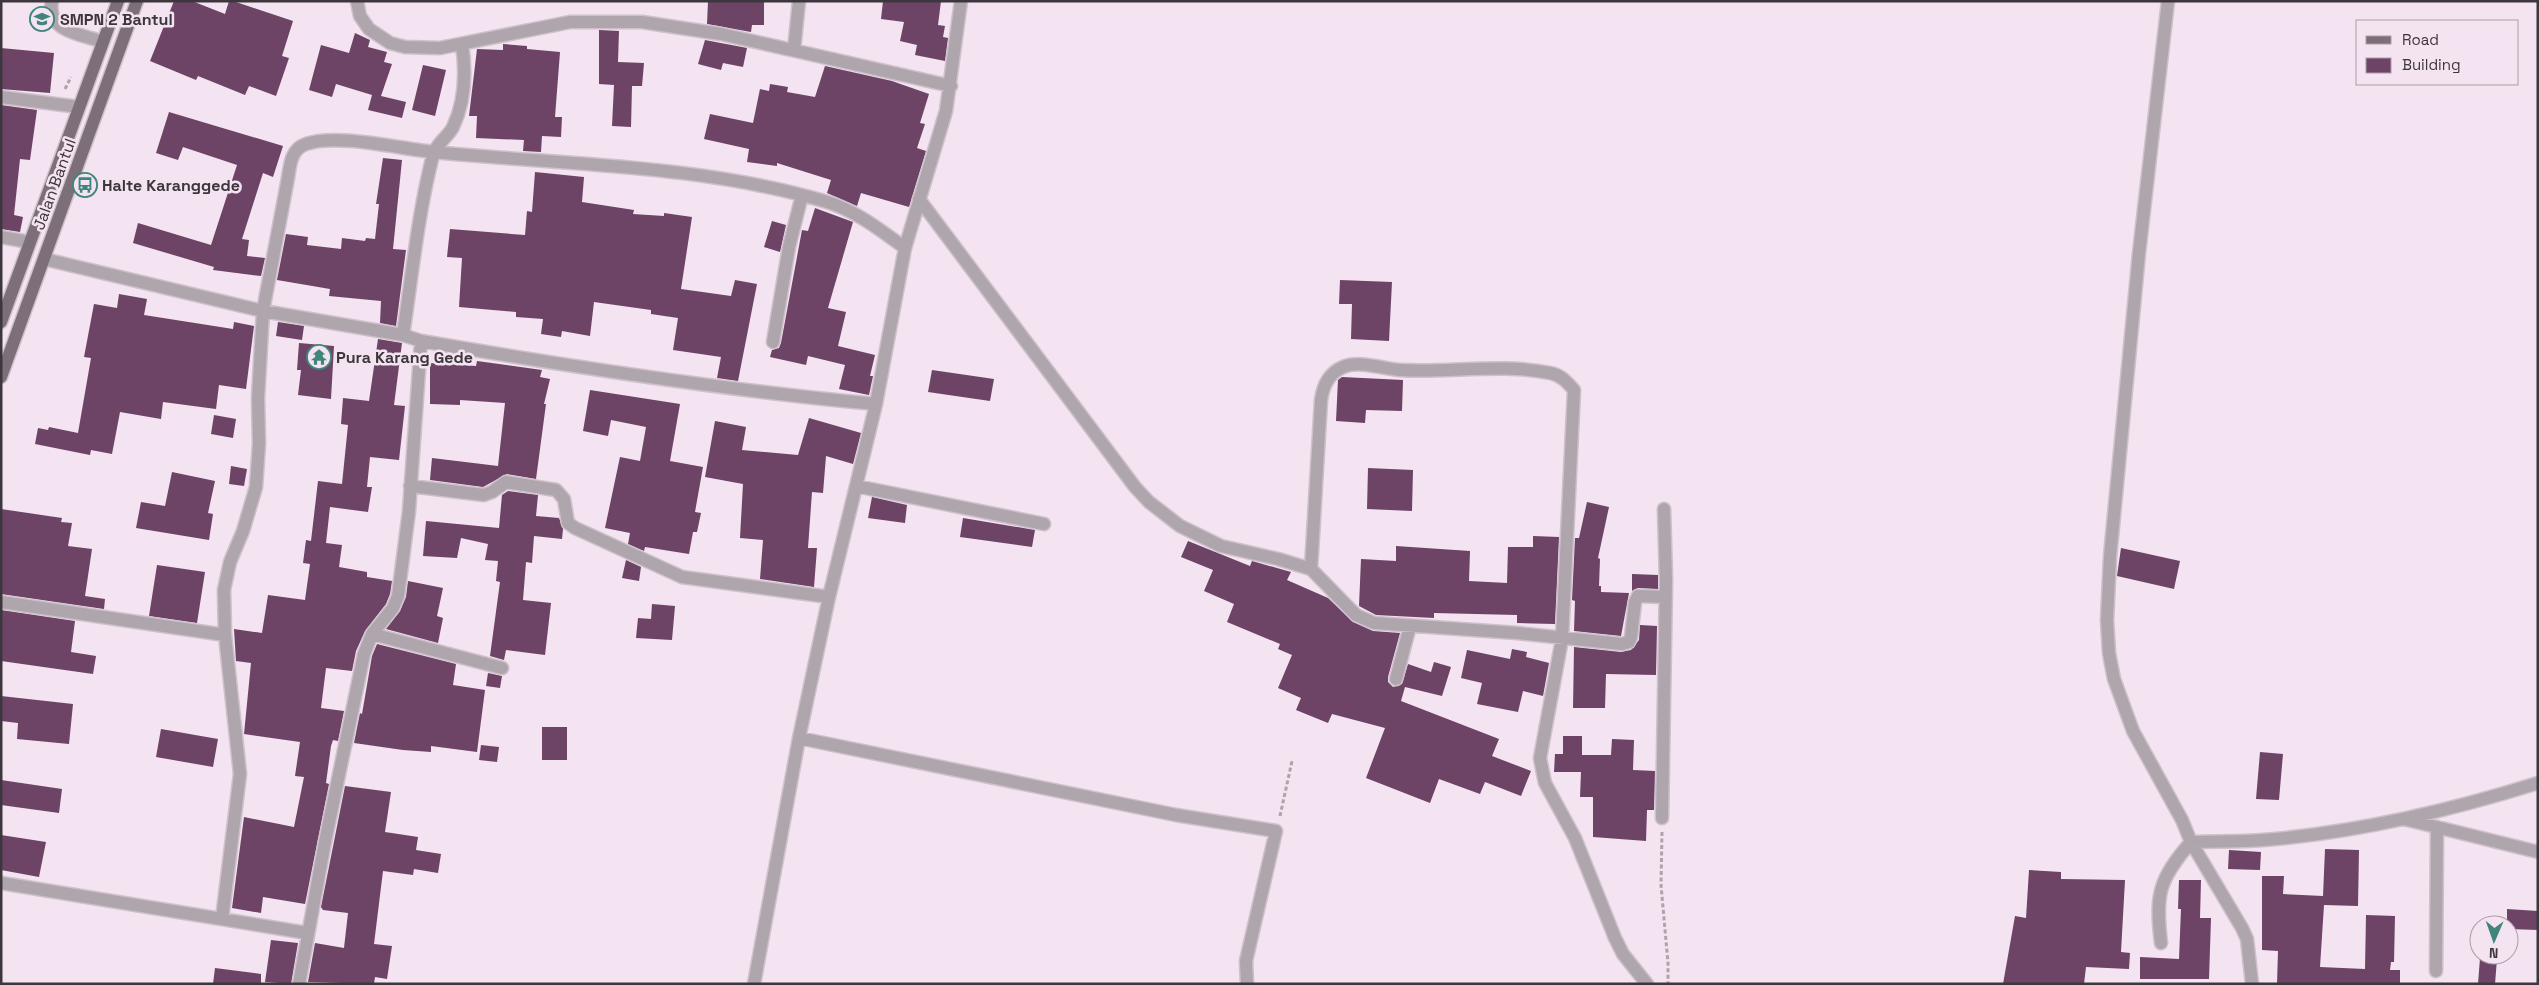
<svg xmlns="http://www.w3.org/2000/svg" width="2539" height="985" viewBox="0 0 2539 985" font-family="'Space Grotesk',sans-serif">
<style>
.building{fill:#6d4366}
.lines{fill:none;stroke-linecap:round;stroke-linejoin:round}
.minor-casing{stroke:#cfc0cc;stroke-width:15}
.major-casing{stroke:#cfc0cc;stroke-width:15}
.path{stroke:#afa2ac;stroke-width:3;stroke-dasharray:4 2.5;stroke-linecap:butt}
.minor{stroke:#aea6ac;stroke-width:12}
.major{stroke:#7c6f7a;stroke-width:12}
.labels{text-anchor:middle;stroke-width:5;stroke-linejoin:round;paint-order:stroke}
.poi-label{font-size:16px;font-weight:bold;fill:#3d363c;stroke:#f4e3f0;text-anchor:start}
.street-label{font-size:16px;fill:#3d363c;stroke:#f4e3f0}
</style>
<rect width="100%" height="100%" fill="#f4e3f0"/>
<path class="building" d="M174,1H192L225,14L229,1H233L293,21L282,56L289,58L276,96L249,86L245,95L198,76L196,80L150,61Z
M708,1H764V25H752L751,32L707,24Z
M883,1H941L938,25L945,26L943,37L948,38L945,61L915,55L917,45L900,41L904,22L881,19Z
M599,30L619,31L618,62L644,63L642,86H632L631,127L612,126L614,85L599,84Z
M355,33L370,40L368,47L387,52L384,62L392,64L381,96L406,102L402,118L368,110L372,95L336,84L332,97L309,90L321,45L349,53Z
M705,40L747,48L743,67L723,63L721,70L698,64Z
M503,44L527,46V49L560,52L555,117H562L561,137L542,136L541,152L523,151L524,140L476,138L477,116H469L477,49L503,50Z
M1,48L54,53L50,93L1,89Z
M423,65L446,70L435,116L412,110Z
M825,66L892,81L929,94L920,123L925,124L917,148L926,151L909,207L861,193L857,206L827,193L831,180L777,163V166L747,162L749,149L704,139L710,114L753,123L760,89L769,91L770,84L788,87L787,92L815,97Z
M1,105L37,110L30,160L20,159L14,215L23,217L20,232L1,229Z
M169,112L283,146L273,177L263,173L242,239L249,240L247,256L265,258L261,276L213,270L214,267L133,243L138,223L211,245L237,165L183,147L178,160L156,153Z
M383,158L402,160L393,249L406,250L396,326L380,323L381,301L329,296L330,289L277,280L286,234L308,237L307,245L341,249L342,238L365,241L366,238L375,239L379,204H376Z
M535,172L584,177L582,202L634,210L633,214L664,216V213L692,217L681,289L731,296L735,280L757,284L738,381L717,378L721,357L673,350L678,318L651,314V310L594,302L590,336L562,331L561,337L541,334L543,319L516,317V312L459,307L462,258L447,257L450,229L525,235L527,211L532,212Z
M815,208L853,222L828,308L846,312L838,346L875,355L870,376H873L869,395L839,389L845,365L808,356L806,365L770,357L772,350L779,348L781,343L802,230L808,231Z
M772,221L786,225L780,252L764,247Z
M1340,280L1392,282L1389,341L1351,339L1352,304H1339Z
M119,294L147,299L144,315L233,329L234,322L254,326L246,389L219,385L216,409L163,402L161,419L120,412L112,454L91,450L90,455L35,444L38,428L48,430L49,427L78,433L91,358L84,357L94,304L117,308Z
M278,322L304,326L302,340L276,336Z
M378,339L402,343L394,405L405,406L399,460L370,457L367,487H372L368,512L330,507L326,543L342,545L339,567L367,572V577L392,581L390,594L386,604L365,631L356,651L352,671L326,668L321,708L344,711L338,741L333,740L331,746L326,783L329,784L305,904L263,897L261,913L232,908L244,817L294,827L304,777L295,776L300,742L244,734L251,663L236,661L234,629L262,633L268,595L305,600L310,564L303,563L306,540L311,541L318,481L342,484L348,425L341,424L343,398L369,401Z
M299,343L334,346L331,399L298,395L301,370H297Z
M477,361L542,370L540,377L550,379L544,404H546L536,479L507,474L483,487L430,480L432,458L498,466L505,403L460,400V405L430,404V363L476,366Z
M932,370L994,379L990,401L928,392Z
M1342,377L1403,380L1402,411L1366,410L1365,423L1336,421L1338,380Z
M590,390L680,404L670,461L703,467L695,512L701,513L697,532H693L689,554L645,547L644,551L628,544L630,533L605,528L620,457L640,461L646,427L611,420L608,436L583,431Z
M214,415L236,419L233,438L211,434Z
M809,418L861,433L853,464L826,456L823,493L812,492L808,548H817L814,587L760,579L763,540L740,538L743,484L705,477L715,421L746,427L742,450L798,455Z
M231,466L247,469L244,486L229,484Z
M1368,468L1413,470L1412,511L1367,509Z
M172,472L215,481L208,513L213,514L209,540L136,528L141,502L165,506Z
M508,491L538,495L536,516L559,518L563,529L562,539L534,536L532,563L526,562L523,600L551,603L545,655L506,650L504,660L490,656L500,582L496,581L498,561L485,560L488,544L461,538L457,558L423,556L426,521L499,528L502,495Z
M872,497L907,505L905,523L868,518Z
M1587,502L1609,507L1598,558L1600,559L1599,586H1601V592L1629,593L1621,636L1574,631L1575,601L1572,600L1575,538H1579Z
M1,509L62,518L61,522L72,523L68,546L92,549L85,596L105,599L104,609L1,594Z
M963,518L1035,530L1032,547L960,537Z
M1533,536L1559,537L1555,624L1517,623V615L1434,613V618L1376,615L1359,606L1361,559L1396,561V546L1470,551L1469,581L1507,583L1508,547H1533Z
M1188,541L1250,566L1252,561L1291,572L1287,580L1328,598L1353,622L1373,631L1400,633L1388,677V682L1393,687L1402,684L1408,664L1431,672L1434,662L1451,667L1442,696L1405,687L1401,701L1499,739L1492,756L1531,771L1521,796L1485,782L1480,794L1439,779L1430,803L1366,778L1385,728L1332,714L1328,723L1296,710L1301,698L1278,688L1292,655L1278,649L1280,644L1227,622L1234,604L1204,591L1213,570L1181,557Z
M2121,548L2180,561L2174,589L2117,576Z
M626,560L641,567L639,581L622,578Z
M157,565L205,572L197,623L149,616Z
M1632,574L1658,575V589L1638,588L1632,591Z
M408,581L443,588L437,616L443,618L438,643L386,629L400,611L406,597Z
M652,604L675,606L672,640L636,638L638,618L651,619Z
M1,610L75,621L71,652L96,656L93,674L1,661Z
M1640,625L1657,626L1656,675L1606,674L1605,708H1573L1574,647L1621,652L1631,650L1639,640Z
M377,644L456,664L453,685L485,690L477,752L431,746V752L403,750L354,743L360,713L362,714L372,656Z
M1512,649L1527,652L1526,657L1549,663L1543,696L1523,691L1518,712L1477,704L1482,683L1461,678L1467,650L1510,659Z
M488,673L502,676L500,688L486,686Z
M1,696L73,704L69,744L17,739L18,723L1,721Z
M542,727H567V760H542Z
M161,729L218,739L213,767L156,757Z
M1563,736H1582V755H1611L1612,739L1634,740L1633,770L1655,771L1654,810H1647L1646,841L1593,837V797H1580L1581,772H1554L1555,754H1563Z
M481,745L499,747L497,762L479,760Z
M2260,752L2283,754L2279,800L2256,799Z
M1,780L62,789L59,813L1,805Z
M345,786L391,792L385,832L418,837L416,850L441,854L438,873L414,869L413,875L383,871L374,944L392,946L387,979L375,977L374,984L308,982L315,943L344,948L348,913L323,910L321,907Z
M1,835L46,842L39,877L1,870Z
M2325,849L2359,850L2358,906L2324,905L2320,967L2365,969L2366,915L2395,916L2394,962H2391L2390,970H2400V984H2277L2278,951L2262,950V876H2284L2283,894L2323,896Z
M2229,850L2261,852L2260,870L2228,869Z
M2029,870L2061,872V879L2125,880L2121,952L2130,953L2129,969L2086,967L2084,984H2003L2015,916L2026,918Z
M2179,880H2201L2200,918H2211L2209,979H2140V957L2179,959L2181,909H2178Z
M2507,909L2538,911V930L2509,929V925H2507Z
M271,940L298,943L291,984L265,982Z
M2480,958L2497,959L2495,984H2478Z
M215,968L261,974V984H213Z"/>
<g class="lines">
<defs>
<path id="minor" d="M52,1C46,32 81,34 103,42
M357,1L360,16L369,29L390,43L405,47L440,48L570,22H642L721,34L951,86
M2168,1L2139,253L2110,557L2107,620L2109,653L2114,679L2133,731L2182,820L2191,842L2242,928L2247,939L2252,984
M794,50L799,1
M1,97L79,107
M919,199L1135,487L1149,502L1180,526L1221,546L1278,559L1311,569L1356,615L1374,623L1517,633L1622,644L1629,642L1631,637L1635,602L1638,596L1666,597
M1,237L29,242
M44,259L263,311L403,335L421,341C572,367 723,390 876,404
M403,335C412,276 418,213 433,155C436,144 448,137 453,127C465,102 466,71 462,44
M773,342L789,247L802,195
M410,486L484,495L492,492L506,482L556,490L564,499L568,523L575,528L682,577L829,597
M856,486L1044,524
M1311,569L1321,400C1323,386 1329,373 1343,367C1360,360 1383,369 1400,370C1450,373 1501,363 1550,373C1561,375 1567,382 1574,390L1562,639L1540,758L1545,783L1575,838L1615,938L1623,954L1647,984
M1,602L225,635
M372,634L502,668
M1396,679L1410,626
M799,738L1176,815L1276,831L1246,961L1247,984
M1662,818L1666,580L1664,509
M2404,819L2538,852
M1,883L307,933
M222,919L240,774L225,635L224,590L230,562L243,531L256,487L259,444L258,398L263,311L288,178C290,165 291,149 306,144C336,133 401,149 434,152C564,165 697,164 824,201C855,210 879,229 905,248
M2161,943C2155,894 2159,879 2191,842C2215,841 2239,842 2263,840C2353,833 2452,810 2538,783
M2436,971L2437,827
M299,984L325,842L364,654L372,634L393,608L398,596L409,511L421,341
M754,984L799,738L829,597L876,404L905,248L946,111L961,1"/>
<path id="major" d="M1,322L118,1
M1,377L137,1"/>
</defs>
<use href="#minor" class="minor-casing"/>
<use href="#major" class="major-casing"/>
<path class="path" d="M65,89L71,77
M1280,816L1292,761
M1662,832L1661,885L1668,963V984"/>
<use href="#minor" class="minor"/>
<use href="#major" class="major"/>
</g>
<defs>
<symbol id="school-ring" viewBox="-11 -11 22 22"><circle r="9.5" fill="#f4e3f0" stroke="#40857b" stroke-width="1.5"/><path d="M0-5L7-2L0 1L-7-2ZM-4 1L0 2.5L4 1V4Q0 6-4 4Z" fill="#40857b"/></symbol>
<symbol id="bus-ring" viewBox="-11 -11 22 22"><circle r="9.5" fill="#f4e3f0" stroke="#40857b" stroke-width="1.5"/><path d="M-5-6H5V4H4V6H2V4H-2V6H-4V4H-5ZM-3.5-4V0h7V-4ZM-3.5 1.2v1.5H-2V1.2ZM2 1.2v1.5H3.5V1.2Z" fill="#40857b"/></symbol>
<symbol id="temple-ring" viewBox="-11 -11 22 22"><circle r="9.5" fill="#f4e3f0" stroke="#40857b" stroke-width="1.5"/><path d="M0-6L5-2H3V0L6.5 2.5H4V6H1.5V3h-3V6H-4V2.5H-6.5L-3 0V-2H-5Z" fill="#40857b"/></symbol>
</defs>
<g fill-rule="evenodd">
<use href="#school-ring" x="28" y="5" width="28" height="28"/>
<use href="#bus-ring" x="71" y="171" width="28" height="28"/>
<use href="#temple-ring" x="305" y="343" width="28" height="28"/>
</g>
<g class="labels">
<g class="poi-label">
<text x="60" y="25">SMPN 2 Bantul</text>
<text x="102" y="191">Halte Karanggede</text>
<text x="336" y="363">Pura Karang Gede</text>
</g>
<g class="street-label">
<text transform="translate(54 184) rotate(-70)" y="6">Jalan Bantul</text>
</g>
</g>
<rect width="2539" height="985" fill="none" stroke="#3d363c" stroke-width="5"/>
<rect x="2356" y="20" width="162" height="65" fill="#f4e3f0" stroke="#ab9ea8"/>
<rect x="2366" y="36" width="25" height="8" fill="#7c6f7a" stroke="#ab9ea8"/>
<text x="2402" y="45" font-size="15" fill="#3d363c">Road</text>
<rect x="2366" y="58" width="25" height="15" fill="#6d4366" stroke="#ab9ea8"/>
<text x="2402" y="70" font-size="15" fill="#3d363c">Building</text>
<g transform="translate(2494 940) rotate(182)"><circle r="24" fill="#f4e3f0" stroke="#ab9ea8"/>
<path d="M0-4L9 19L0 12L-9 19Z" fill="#40857b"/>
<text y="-8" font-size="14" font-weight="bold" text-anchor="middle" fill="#3d363c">N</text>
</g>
</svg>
